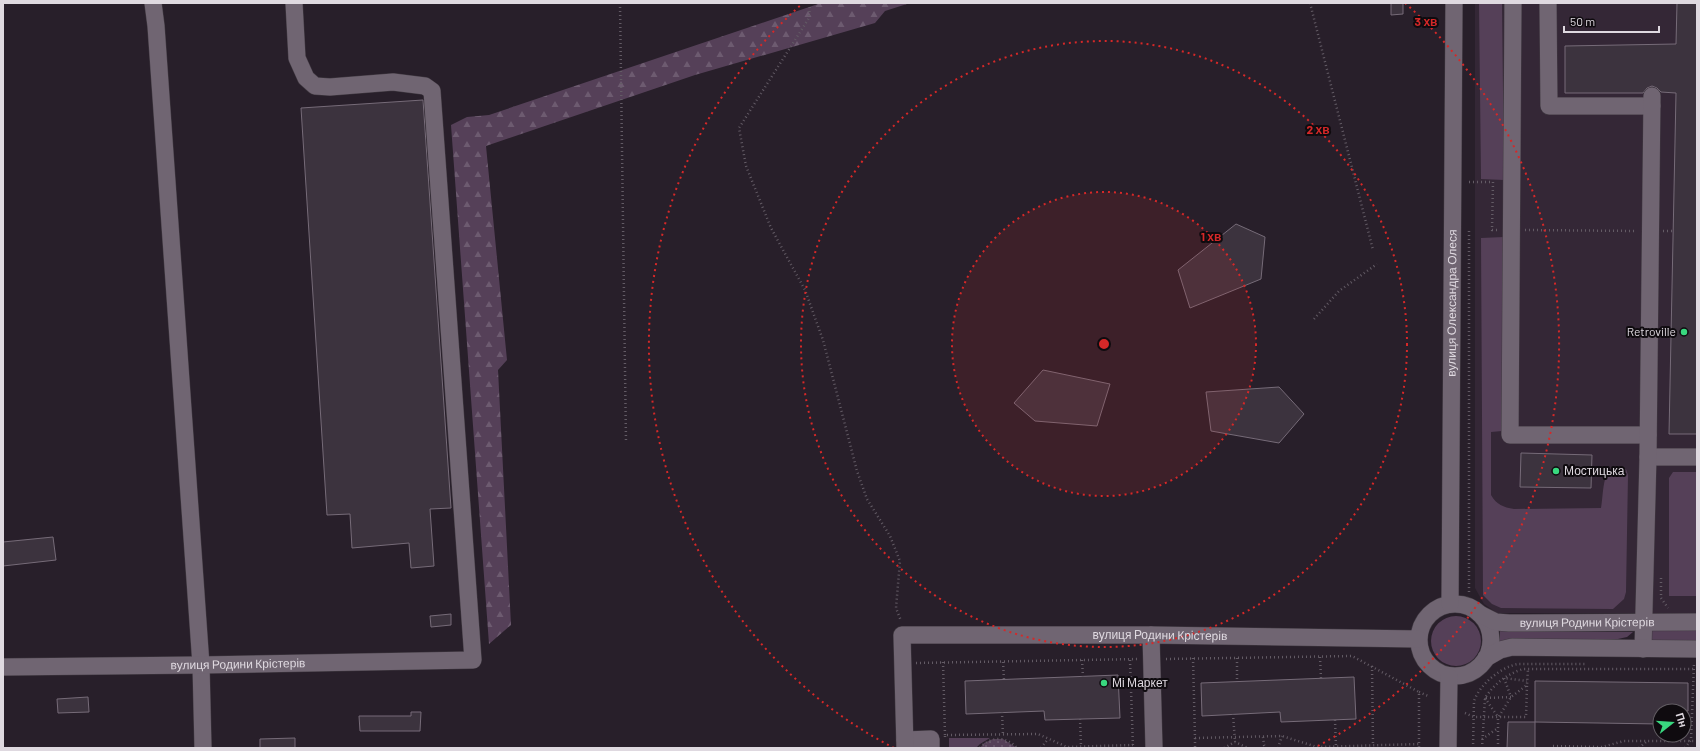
<svg xmlns="http://www.w3.org/2000/svg" width="1700" height="751" viewBox="0 0 1700 751" font-family="Barlow,sans-serif">
<style>
.built{fill:#342736}
.green{fill:#554058}
.forest{fill:url(#forest-firs)}
.park{fill:url(#park-dots)}
.building{fill:#3c333e;stroke:#766b78}
.lines{fill:none;stroke-linecap:round;stroke-linejoin:round}
.minor-casing{stroke:#423b43;stroke-width:18}
.path{stroke:#635b65;stroke-width:2.5;stroke-dasharray:1 3;stroke-linecap:butt}
.minor{stroke:#706572;stroke-width:17}
.ring{fill:none;stroke:#d62828;stroke-width:2;stroke-dasharray:2 4}
.poi-dot{fill:#39d87f;stroke:#0f0b0f;stroke-width:1.5}
.labels{text-anchor:middle;stroke-width:4;stroke-linejoin:round;paint-order:stroke}
.street-label{font-size:12px;fill:#dfd9e0;stroke:#0f0b0f}
.poi-label{font-size:12px;fill:#dfd9e0;stroke:#0f0b0f;text-anchor:start}
.centre{fill:#d62828;stroke:#0f0b0f;stroke-width:2}
.ring-label{font-size:12px;text-anchor:middle;font-weight:bold;fill:#d62828;stroke:#0f0b0f;stroke-width:4;stroke-linejoin:round;paint-order:stroke}
</style>
<defs>
<pattern id="forest-firs" width="22" height="20" patternUnits="userSpaceOnUse"><rect width="22" height="20" fill="#554058"/><path d="M5 1l3.5 6h-7zM16 11l3.5 6h-7z" fill="#6d5b70"/></pattern>
<pattern id="park-dots" width="8" height="8" patternUnits="userSpaceOnUse"><rect width="8" height="8" fill="#554058"/><path d="M2 2h.1M6 6h.1" fill="none" stroke="#6d5b70" stroke-width="1.8" stroke-linecap="round"/></pattern>
</defs>
<rect width="100%" height="100%" fill="#281f2a"/>
<path class="built" d="M1475,3H1697V613H1497L1484,604L1475,588Z"/>
<path class="green" d="M1479,3H1502L1504,180L1481,179Z
M1504,237L1502,431L1491,432V495C1497,505 1503,507 1514,509L1601,508C1604,495 1601,456 1626,469L1628,475L1626,592L1624,599L1613,609L1501,608L1492,604L1483,595L1481,238Z
M1673,472H1697V596H1669V478Z
M1431 641a25 25 0 1 1 50 0a25 25 0 1 1-50 0Z
M1649,627H1697V644H1648Z
M1500,631L1633,632L1627,637L1618,639L1500,642Z
M949,738H990L980,744L976,748H949Z"/>
<path class="forest" d="M821,3H910L885,11L875,23L695,75L486,146L507,360L498,370L511,625L489,644L451,125L467,117L489,115Z"/>
<path class="park" d="M993,739H1003L1017,748H980L984,743Z"/>
<path class="building" d="M1391,3H1403V14L1391,15Z
M1677,3H1697V434H1669L1676,93L1661,92L1657,88L1652,86L1647,88L1643,93H1565V46L1676,44Z
M423,100L451,508L430,509L434,566L411,568L409,543L352,548L350,514L327,515L301,108Z
M1236,224L1265,237L1261,279L1190,308L1178,270Z
M1043,370L1110,384L1097,426L1035,421L1014,403Z
M1279,387L1304,414L1279,443L1211,431L1206,392Z
M1521,453L1592,455L1591,488L1520,487Z
M53,537L56,560L3,566V542Z
M451,614V625L431,627L430,616Z
M1118,675L1120,718L1045,720L1044,711L966,714L965,681Z
M1354,677L1356,719L1281,722L1280,712L1202,716L1201,683Z
M1535,681L1688,683V711H1660V724L1535,722Z
M88,697L89,712L58,713L57,699Z
M411,712H421L420,731H360L359,716H411Z
M1508,722H1535V748H1507Z
M295,738V748H260V739Z"/>
<g class="lines">
<defs>
<g id="minor">
<path d="M153,3L156,26L201,665L203,748"/>
<path d="M1513,3L1510,435H1648"/>
<path d="M1548,3L1549,106H1652"/>
<path d="M1648,457H1697"/>
<circle cx="1455" cy="640" r="36"/>
<path id="s1" d="M1450,604L1454,3"/>
<path id="s2" d="M1480,614L1496,622L1509,623L1697,622"/>
<path d="M1151,635L1154,748"/>
<path d="M1643,649L1648,457L1652,96"/>
<path d="M1486,658L1500,650L1512,647L1697,649"/>
<path id="s3" d="M3,667L201,665L473,660L432,91L425,86L393,82L330,87L315,86L306,78L297,58L294,3"/>
<path d="M905,740L931,739V748"/>
<path id="s4" d="M905,748L902,635H1151L1418,639"/>
<path d="M1448,748L1449,677"/>
</g>
</defs>
<use href="#minor" class="minor-casing"/>
<path class="path" d="M620,3L626,442
M810,3L809,18L739,128L746,166L771,228L805,290L823,340L857,471L867,499L890,536L900,561L896,608L901,621
M1310,3L1373,250
M1469,182H1493L1492,230H1498
M1525,230L1636,231
M1469,231V592
M1663,231H1673
M1314,319L1339,291L1377,264
M1661,578V598L1668,608
M1320,657L1321,678
M1193,658L1195,738L1282,736L1317,747L1419,744V748
M1237,658V681
M1166,659L1352,656L1419,692V744
M1082,660L1083,677
M1130,660L1133,748
M943,662L945,735
M1003,662L1004,680
M916,663L1139,659
M1372,666L1373,745
M1419,692L1428,696
M1485,698L1498,717
M1486,698L1511,697L1504,678L1527,681
M1002,712L1003,736
M1465,713L1474,717H1526L1527,685
M1233,714L1235,742
M1080,719L1081,746
M1335,720L1336,747
M945,737V735L1038,734L1067,747L1133,745
M1263,737L1264,745L1266,748
M1195,738V748
M1482,739L1498,728
M980,748C991,736 1006,736 1017,748
M1041,748L1048,739
M1224,748L1235,742L1248,748
M1278,748L1282,736
M1473,748L1474,701C1480,684 1501,667 1518,664H1585
M1482,748L1485,698C1494,684 1507,674 1523,669H1697
M1498,748V718L1511,697L1527,685L1528,669
M1551,748V746L1602,747L1624,741H1697
M1639,748L1646,742
M1685,748L1691,740L1694,664"/>
<use href="#minor" class="minor"/>
</g>
<circle cx="1104" cy="344" r="152" fill="#d62828" fill-opacity=".12"/>
<g class="ring">
<circle cx="1104" cy="344" r="152"/>
<circle cx="1104" cy="344" r="303"/>
<path d="M894 748A455 455 0 0 1 803 3M1405 3A455 455 0 0 1 1314 748"/>
</g>
<g class="poi-dot">
<circle cx="1684" cy="332" r="4"/>
<circle cx="1556" cy="471" r="4"/>
<circle cx="1104" cy="683" r="4"/>
</g>
<g class="labels">
<g class="street-label">
<text dy="4" stroke="none"><textPath href="#s1" startOffset="301">вулиця Олександра Олеся</textPath></text>
<text dy="4" stroke="none"><textPath href="#s2" startOffset="109">вулиця Родини Крістерів</textPath></text>
<text dy="4" stroke="none"><textPath href="#s4" startOffset="371">вулиця Родини Крістерів</textPath></text>
<text dy="4" stroke="none"><textPath href="#s3" startOffset="235">вулиця Родини Крістерів</textPath></text>
</g>
<g class="poi-label">
<text x="1676" y="336" text-anchor="end">Retroville</text>
<text x="1564" y="475">Мостицька</text>
<text x="1112" y="687">Мі Маркет</text>
</g>
</g>
<circle cx="1104" cy="344" r="6" class="centre"/>
<g class="ring-label">
<text x="1426" y="26">3 хв</text>
<text x="1318" y="134">2 хв</text>
<text x="1211" y="241">1 хв</text>
</g>
<rect width="1700" height="751" fill="none" stroke="#dfd9e0" stroke-width="8"/>
<g transform="translate(1672 723) rotate(73)"><circle r="19" fill="#0f0b0f" stroke="#625d63"/>
<path d="M0-3L7 15L0 10L-7 15Z" fill="#39d87f"/>
<text y="-6" font-size="11" font-weight="bold" text-anchor="middle" fill="#dfd9e0">Пн</text>
</g>
<path d="M1564 26v6h95v-6" fill="none" stroke="#dfd9e0" stroke-width="2"/>
<text x="1570" y="26" font-size="12" fill="#dfd9e0" stroke="#0f0b0f" stroke-width="3" paint-order="stroke">50 m</text>
</svg>
